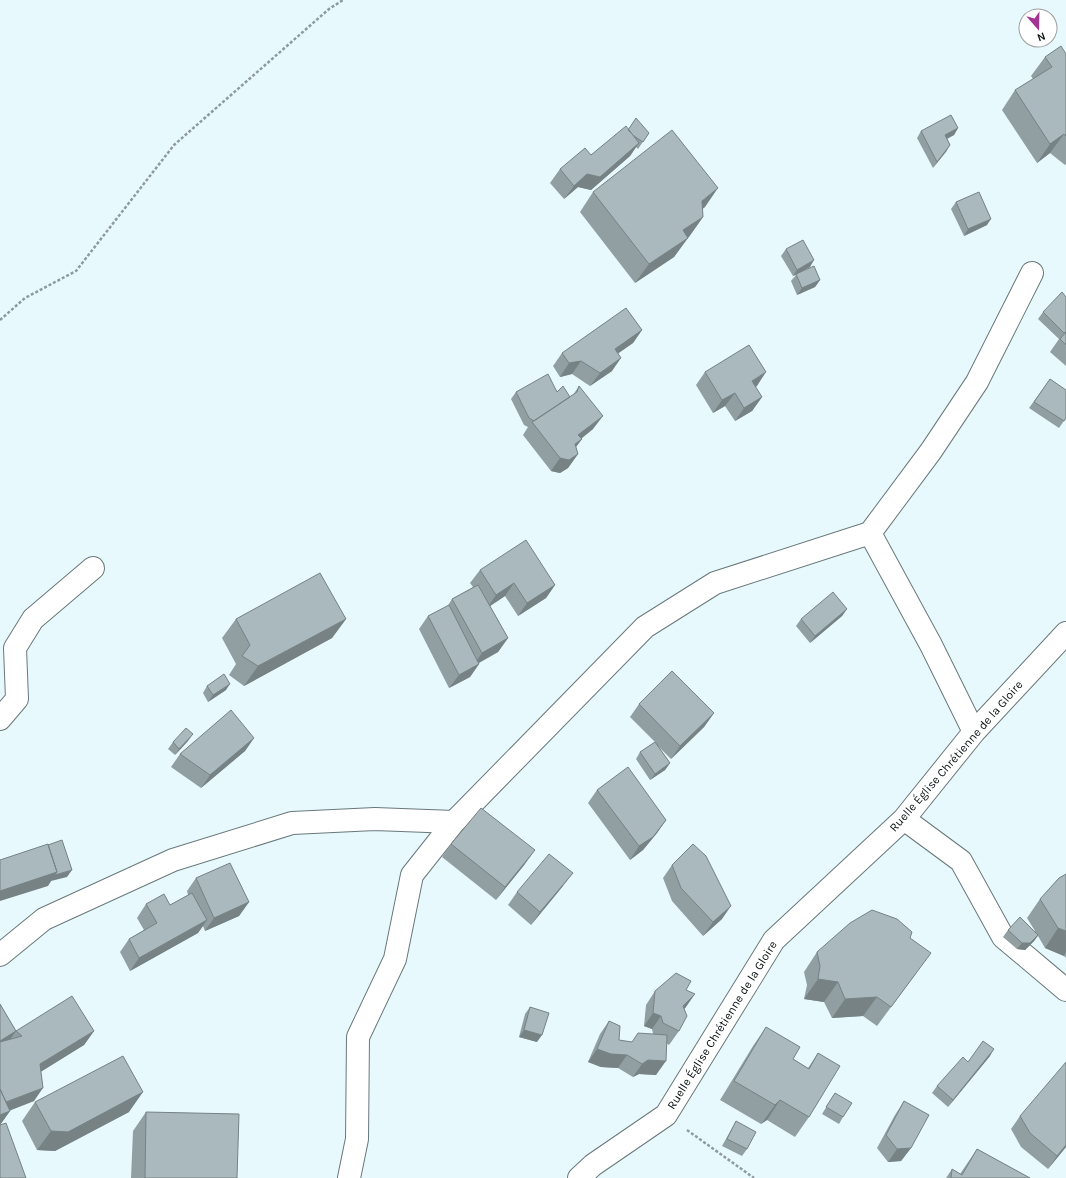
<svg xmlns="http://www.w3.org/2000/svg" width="1066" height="1178" viewBox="0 0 1066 1178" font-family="Karla,sans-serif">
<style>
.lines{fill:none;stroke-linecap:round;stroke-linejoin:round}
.minor-casing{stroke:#69787b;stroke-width:24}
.path{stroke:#8e9a9d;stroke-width:2.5;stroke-dasharray:3 2;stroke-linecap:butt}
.minor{stroke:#fff;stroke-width:22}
.wall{fill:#919fa3}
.shaded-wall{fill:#768284}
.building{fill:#a9b9bd;stroke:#768284}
.labels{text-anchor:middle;stroke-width:3.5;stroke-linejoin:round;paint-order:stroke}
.street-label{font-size:12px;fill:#0b1011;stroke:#fff}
</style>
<rect width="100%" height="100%" fill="#e8f9fd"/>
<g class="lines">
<defs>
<path id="minor" d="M0,719L17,699L15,648L33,619L93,568
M974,732L931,645L870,533L931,451L977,382L1032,273
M904,819L961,861L1003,937L1066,990
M0,955L44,919L173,860L292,823L375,819L454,822
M349,1178L357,1139L358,1037L395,959L412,875L454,822L645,627L715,583L870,533
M579,1178L593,1165L666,1115L774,940L904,819L974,732L1066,633"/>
</defs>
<use href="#minor" class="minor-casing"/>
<path class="path" d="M0,320L25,298L76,271L174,145L329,9L343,0
M687,1130L754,1178"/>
<use href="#minor" class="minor"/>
</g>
<path class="wall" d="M1066,54V164L1065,165L1050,153L1037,163L1002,110L1015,90L1033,79L1031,76L1045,57Z
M958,128L954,135L947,139L950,145L933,168L917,138L921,131Z
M628,129L649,133L638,149L636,147L630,156L591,190L578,187L564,199L550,183L560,169L591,155Z
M593,192L705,207L702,209L703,217L674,257L635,283L580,212Z
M956,202L987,225L964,236L951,209Z
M786,249L810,267L798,273L820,280L815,287L797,295L791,281L796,275L793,276L781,256Z
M1066,297V366L1050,352L1059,339L1038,319L1043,312Z
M642,330L633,343L618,353L612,371L590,386L572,374L560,377L553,366L562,353Z
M705,372L757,386L755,387L762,397L752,411L735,421L725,406L713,413L696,385Z
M1050,379L1066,418L1059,428L1029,408Z
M579,386L593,429L581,439H582L576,447L578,454L568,468L560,473L551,471L523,435L528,427L524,425L511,399L516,392H557L570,397L573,395Z
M480,570L555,585L546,598L518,616L505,596L490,606L508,638L498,652L479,663V664L470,677L449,688L419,629L428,616L447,607L452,599L473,587L470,583Z
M847,609L842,616L810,643L796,626L801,619Z
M236,619H346L332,638L244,686L229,675L236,664L222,638Z
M207,686L226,690L208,702L203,693Z
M639,704L714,713L704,727L671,759L658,746L670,763L665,770L650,780L636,759L640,752L655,742L630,717Z
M254,738L245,751L201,788L171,767L180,754Z
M188,741L175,755L168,749L173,742Z
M597,790L666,820L657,833L643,850L630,860L588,803Z
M451,844L525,864L496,900L442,857Z
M672,865L722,919L703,936L672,901L663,878Z
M1066,874V958L1064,956L1045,948L1038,936L1034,941L1025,950L1017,949L1003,937L1008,930L1035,931L1027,918L1040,899Z
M196,878L249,902L239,916L205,931L203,926L198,933L130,971L120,952L129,939L144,930L137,918L146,904L170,905L188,895L187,891Z
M563,886L531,925L508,905L517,892Z
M910,938L917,972L877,1026L863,1016L832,1018L824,1002L804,999L807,985L804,972L817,952Z
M686,990V1007L684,1009L679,1031L669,1045L666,1043L656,1075L639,1074L633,1077L618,1068L601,1067L588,1062L600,1034L609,1021L619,1040L631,1042L653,1034L652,1029L644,1026L646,1005L655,991Z
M0,1004L16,1031H94L84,1045L41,1071L34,1101L9,1111H10L0,1125V1178Z
M530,1007L537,1042L519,1037L525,1014Z
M766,1027L793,1059L808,1068L818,1053L809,1117L795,1137L767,1120L761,1124L720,1100L753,1046Z
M990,1056L948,1107L932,1093L937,1086L968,1062Z
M835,1093L843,1117L839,1124L822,1114Z
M904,1101L911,1148L901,1161L888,1162L877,1148L895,1115Z
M35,1102L129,1112L55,1151L37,1150L22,1121Z
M146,1112L237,1178H131L133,1131Z
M1020,1116L1066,1147L1048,1169L1021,1147L1011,1129Z
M736,1121L747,1149L742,1156L722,1146L732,1128Z
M977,1149L1030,1178H946L952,1169L960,1174Z"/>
<path class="shaded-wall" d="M958,128L954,135L940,142L945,135Z
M1064,134L1050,153L1037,163L1050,144Z
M639,143L630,156L591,190L578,187L564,199L574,186L587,174Z
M950,145L946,152L933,168L937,162Z
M718,188L705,207L688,220L702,201Z
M703,217L689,237L669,250L683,230Z
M991,219L987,225L964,236L968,229Z
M688,238L674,257L635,283L649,264Z
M814,260L810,267L793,276L797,270Z
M820,280L815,287L797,295L802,288Z
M642,330L633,343L606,362L615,349Z
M621,358L612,371L590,386L600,373Z
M581,361L572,374L560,377L569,363Z
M766,372L757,386L743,395L752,381Z
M735,393L725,406L713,413L722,400Z
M762,397L752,411L735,421L744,408Z
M603,416L593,429L569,448L578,435Z
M582,439L572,452L575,444Z
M578,454L568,468L560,473L551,471L560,458Z
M514,583L505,596L487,608L496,595Z
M555,585L546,598L518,616L527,603Z
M847,609L842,616L810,643L815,636Z
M346,619L332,638L244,686L258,666Z
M508,638L498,652L473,666L482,653Z
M479,664L470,677L449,688L459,675Z
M230,684L226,690L208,702L213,695Z
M714,713L704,727L671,759L680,746Z
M193,734L188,741L175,755L179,749Z
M254,738L245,751L201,788L210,775Z
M670,763L665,770L650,780L655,774Z
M666,820L657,833L643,850L630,860L639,846Z
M535,850L525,864L496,900L505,887Z
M72,870L67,877L51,881L55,875Z
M57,872L48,886L0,901V891Z
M573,873L563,886L531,925L540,912Z
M249,902L239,916L205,931L214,918Z
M731,906L722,919L703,936L713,922Z
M207,920L198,933L130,971L139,958Z
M1058,928L1066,931V952L1064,956L1045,948Z
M1038,935L1034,941L1025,950L1017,949L1022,943Z
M818,979L838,982L824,1002L804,999Z
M695,994L686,1007L674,1019L683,1006Z
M877,997L863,1016L832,1018L845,999Z
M653,1013L661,1016L652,1029L644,1026Z
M524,1030L542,1035L537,1042L519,1037Z
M16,1031L7,1044L0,1048V1041Z
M94,1031L84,1045L31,1078L40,1064Z
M597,1049L627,1055L618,1068L601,1067L588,1062Z
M994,1049L990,1056L948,1107L953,1100Z
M648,1060L666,1061L656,1075L639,1074L633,1077L642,1064Z
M43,1088L34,1101L0,1114V1105Z
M143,1092L129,1112L55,1151L37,1150L51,1131Z
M780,1100L767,1120L761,1124L775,1105Z
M10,1111L0,1125V1115Z
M1066,1145V1147L1048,1169L1057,1156Z
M911,1148L901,1161L888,1162L897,1149Z"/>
<path class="building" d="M1061,46L1066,54V136L1064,134L1050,144L1015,90L1052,67L1045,57Z
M951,115L958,128L945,135L950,145L937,162L921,131Z
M636,118L649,133L643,142L634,136L628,130Z
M626,126L639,143L600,177L587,174L574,186L560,169L585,148L591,155Z
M672,130L718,188L702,201L703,217L683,230L688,238L649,264L593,192Z
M979,192L991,219L968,229L956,202Z
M803,240L814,260L797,270L786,249Z
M814,266L820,280L802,288L796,274Z
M1062,292L1066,297V332L1064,333L1043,312Z
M626,308L642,330L615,349L621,358L600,373L581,361L569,363L562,353Z
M1066,332V345L1060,339Z
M749,345L766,372L752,381L762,397L744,408L735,393L722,400L705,372Z
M548,374L557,392L563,386L570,397L534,421L529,418L516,392Z
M1050,379L1066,390V418L1064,421L1034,402Z
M579,386L603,416L578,435L582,439L575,444L578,454L569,460L560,458L532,422L577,392Z
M526,540L555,585L527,603L514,583L496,595L480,570Z
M320,573L346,619L258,666L242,656L250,645L236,619Z
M478,585L508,638L482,653L452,599Z
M833,592L847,609L815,636L801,619Z
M449,605L479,664L459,675L428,616Z
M672,671L714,713L680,746L639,704Z
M224,674L230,684L213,695L207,686Z
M231,710L254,738L210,775L180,754Z
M186,728L193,734L179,749L173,742Z
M655,742L670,763L655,774L640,752Z
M628,767L666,820L653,837L639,846L597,790Z
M481,808L535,850L505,887L451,844Z
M62,840L72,870L55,875L57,872L48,845Z
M48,844L57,872L0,891V860Z
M693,844L706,856L731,906L713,922L681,888L672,865Z
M549,854L573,873L540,912L517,892Z
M230,863L249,902L214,918L196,878Z
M1066,874V931L1058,928L1040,899L1059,878Z
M192,893L207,920L139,958L129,939L157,923L146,904L164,894L170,905Z
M872,910L897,919L912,932L910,938L931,953L891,1007L877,997L845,999L838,982L818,979L820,966L817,952L850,923Z
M1020,917L1038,935L1030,943H1022L1008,930Z
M676,973L691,981L686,990L695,994L683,1006L687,1016L679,1031L663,1023L661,1016L653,1013L655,991Z
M72,996L94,1031L40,1064L43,1088L6,1102L0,1089V1042L22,1036L16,1031Z
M0,1004L16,1031L0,1041Z
M530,1007L549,1013L542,1035L524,1030Z
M609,1021L620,1026L619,1040L632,1042L638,1033L667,1035L666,1061L648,1060L642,1064L627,1055L611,1054L597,1049Z
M766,1027L800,1047L793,1059L809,1069L818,1053L840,1066L809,1117L780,1100L775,1105L734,1081Z
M983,1041L994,1049L953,1100L937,1086L963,1057L968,1062Z
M123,1056L143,1092L68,1132L51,1131L35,1102Z
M1066,1062V1145L1057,1156L1030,1133L1020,1116Z
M0,1089L10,1111L0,1115Z
M835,1093L852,1103L843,1117L826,1107Z
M904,1101L929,1115L911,1148L897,1149L886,1135Z
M146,1112L239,1114L237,1178H145Z
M736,1121L756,1132L747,1149L727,1139Z
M6,1123L26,1178H0V1125Z
M977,1149L1030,1178H951L952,1169L962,1175Z"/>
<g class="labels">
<g class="street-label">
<text transform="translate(956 756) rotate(-49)" y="4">Ruelle Église Chrétienne de la Gloire</text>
<text transform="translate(722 1025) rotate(-58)" y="4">Ruelle Église Chrétienne de la Gloire</text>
</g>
</g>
<g transform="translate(1038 28) rotate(160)"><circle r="19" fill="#ffffff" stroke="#9d9fa0"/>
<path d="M0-3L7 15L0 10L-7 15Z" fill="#a23594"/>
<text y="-6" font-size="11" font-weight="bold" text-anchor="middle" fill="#0b1011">N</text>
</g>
</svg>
